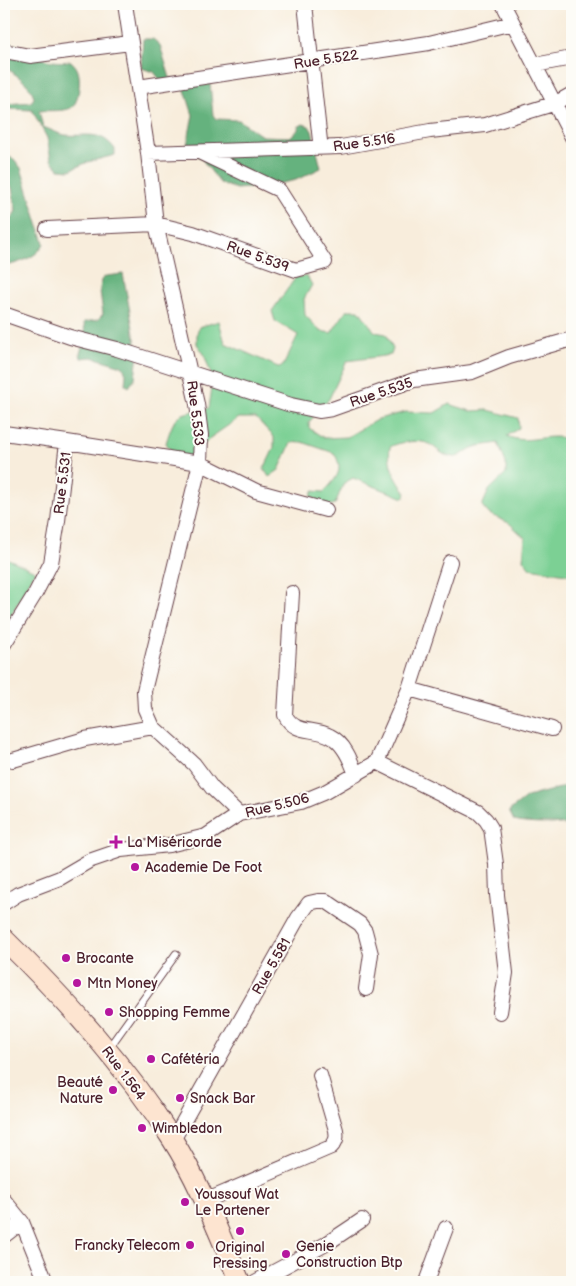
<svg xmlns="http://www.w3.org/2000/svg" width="576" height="1286" viewBox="0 0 576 1286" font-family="'Balsamiq Sans',sans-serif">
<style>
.green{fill:#7cd094;stroke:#637860}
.forest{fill:#65b27e;stroke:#586854}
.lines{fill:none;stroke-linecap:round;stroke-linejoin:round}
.service-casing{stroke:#643e46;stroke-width:9}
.minor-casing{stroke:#643e46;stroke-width:16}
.secondary-casing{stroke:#643e46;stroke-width:22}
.service{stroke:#fff;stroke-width:7}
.minor{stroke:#fff;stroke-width:14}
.secondary{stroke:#fde4d0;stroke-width:20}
.poi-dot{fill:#b5179e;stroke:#fdfcf7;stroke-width:2}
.labels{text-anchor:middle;stroke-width:4;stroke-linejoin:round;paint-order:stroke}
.street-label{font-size:14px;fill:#4a1f2b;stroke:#fdfcf7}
.poi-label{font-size:14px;fill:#4a1f2b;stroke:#fdfcf7;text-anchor:start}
</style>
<rect width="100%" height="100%" fill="#fdfcf7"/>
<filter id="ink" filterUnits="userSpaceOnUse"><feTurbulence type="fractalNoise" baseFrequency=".02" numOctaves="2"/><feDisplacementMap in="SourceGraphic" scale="10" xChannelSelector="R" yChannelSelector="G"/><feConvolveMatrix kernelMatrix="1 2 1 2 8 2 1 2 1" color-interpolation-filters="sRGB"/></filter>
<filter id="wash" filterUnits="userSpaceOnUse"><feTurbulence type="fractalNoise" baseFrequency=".0096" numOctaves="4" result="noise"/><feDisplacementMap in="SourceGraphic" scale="20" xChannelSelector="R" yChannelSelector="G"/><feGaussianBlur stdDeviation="1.12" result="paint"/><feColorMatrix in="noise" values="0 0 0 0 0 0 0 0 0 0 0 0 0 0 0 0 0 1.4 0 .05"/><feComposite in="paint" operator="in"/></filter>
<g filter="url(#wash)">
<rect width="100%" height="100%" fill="#f8eddc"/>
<path class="green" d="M307,276L312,285L304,299L305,315L320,331L331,333L347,310H359L375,332L386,334L393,349L391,355L347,361L329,399L309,422V428L324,438L347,437L378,419L406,412L434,413L449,404L471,411L488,410L518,418L519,428L507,436C526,445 543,434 564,438L569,460L572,464V575L530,568L523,559L525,538L509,523L489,514L482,506L489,490L506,474V463L498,443C489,445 478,445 470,449C465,452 459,458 453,457C443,457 437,448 429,444C420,439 398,442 390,447C387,465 396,479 406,493L404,498L353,478L344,483L335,504L324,507L311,496L313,491L324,492C336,478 345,471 334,453L302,442L291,443L279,470L269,477L264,469L274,448V437L256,418H239L210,438L195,455L175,457L166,443C176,411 177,415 209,408L213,380L204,354L197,344V333L199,327L219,321L225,343L278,367L283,366L298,335L275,321L272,311L296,277Z
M4,557L35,571L4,628Z"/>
<path class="forest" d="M143,39H153L160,45L170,78L210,83L213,115L216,119L239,120L262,136L290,137L298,130V127L303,124L309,126L312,131L321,168L296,180L263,187L236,189L220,183L201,158L186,150L193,115L183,84L161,81L154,72L141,68Z
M4,43C22,43 28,53 44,59C53,62 62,62 71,61C74,64 77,67 78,71C81,79 79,104 71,108C62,112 49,110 39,111L43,127C50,129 58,134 65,135C86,137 100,129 115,149V155L88,162L70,170L59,169L51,160L47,138L32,110L9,109L7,104L31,102L34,98C32,84 14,74 4,66Z
M4,155L14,159L21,168L44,243C39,257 17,264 4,266V222L10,220L16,211L12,188L4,178Z
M123,274L138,355L135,378L129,387L125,384L126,373L122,366L92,357L81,358L80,353L85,339L84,322L97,320L103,314L100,291L101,280L106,276Z
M572,782V826C553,822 533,826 514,821L509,811L527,797L560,788Z"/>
</g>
<g filter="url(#ink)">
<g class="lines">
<defs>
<path id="service" d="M108,1049L176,954"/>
<path id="minor" d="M125,4L148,153L156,224L197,404L201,435L200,463L144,691L145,709L153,727L194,764L212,788L239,814
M305,4L320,141
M503,4L572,137
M4,51L30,56L130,43
M533,62L540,64L572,58
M138,87L429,43L513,23
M148,153L341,147L430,131L485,125L556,103L572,94
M47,229L156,224L193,233L296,270L325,262L279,190L199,152
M4,314L70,337L117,349L291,405L319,411L332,409L414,380L472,372L509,357L572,339
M4,433L67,442
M292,593L285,715C295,735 313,727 330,736C344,743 351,760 356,775
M4,644L35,594L51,563L58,521L67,442L200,463L256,491L326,510
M409,689L552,729
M13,760L85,739L153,727
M377,762L478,812L486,820L491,828L496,864L497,895L506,973L500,1012
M4,903L18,894L60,878L89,861L121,850L169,845L206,836L239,814L301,802L325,792L377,762L409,689L450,562
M173,1140L298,918L309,903L318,901H326L360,924L365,931L371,954L366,989
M4,1200L22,1222L46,1282
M205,1201L331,1147C337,1141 337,1137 336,1130L320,1075
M4,1236L22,1222
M255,1282L326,1244L362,1220
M426,1282L446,1228"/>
<path id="secondary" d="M4,939C66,1000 125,1065 172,1139C200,1183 219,1234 240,1282"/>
</defs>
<use href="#service" class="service-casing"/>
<use href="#minor" class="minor-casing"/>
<use href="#secondary" class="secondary-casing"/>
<use href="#service" class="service"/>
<use href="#minor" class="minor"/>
<use href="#secondary" class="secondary"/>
</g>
</g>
<g class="poi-dot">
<path d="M113.5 834.5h5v5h5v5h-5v5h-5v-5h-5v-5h5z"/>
<circle cx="135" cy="867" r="5"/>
<circle cx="66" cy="958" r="5"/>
<circle cx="77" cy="983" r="5"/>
<circle cx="109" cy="1012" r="5"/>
<circle cx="151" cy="1059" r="5"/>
<circle cx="113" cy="1090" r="5"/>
<circle cx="180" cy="1098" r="5"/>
<circle cx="142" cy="1128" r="5"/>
<circle cx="185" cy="1202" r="5"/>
<circle cx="240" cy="1231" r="5"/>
<circle cx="190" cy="1245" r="5"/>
<circle cx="286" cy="1254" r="5"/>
</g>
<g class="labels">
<g class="street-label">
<text transform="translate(326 59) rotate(-9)" y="5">Rue 5.522</text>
<text transform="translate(364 142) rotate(-8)" y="5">Rue 5.516</text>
<text transform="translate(258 256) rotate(20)" y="5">Rue 5.539</text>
<text transform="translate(381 392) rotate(-19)" y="5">Rue 5.535</text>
<text transform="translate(196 413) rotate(83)" y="5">Rue 5.533</text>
<text transform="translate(62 483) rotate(-83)" y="5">Rue 5.531</text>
<text transform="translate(277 805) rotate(-14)" y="5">Rue 5.506</text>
<text transform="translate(271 966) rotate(-60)" y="5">Rue 5.581</text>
<text transform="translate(124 1073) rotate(53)" y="5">Rue 1.564</text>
</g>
<g class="poi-label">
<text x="127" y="847">La Miséricorde</text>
<text x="145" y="872">Academie De Foot</text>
<text x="76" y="963">Brocante</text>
<text x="87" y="988">Mtn Money</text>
<text x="119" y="1017">Shopping Femme</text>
<text x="161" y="1064">Cafétéria</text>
<text x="103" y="1087" text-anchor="end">Beauté<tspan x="103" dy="16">Nature</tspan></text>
<text x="190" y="1103">Snack Bar</text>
<text x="152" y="1133">Wimbledon</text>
<text x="195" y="1199">Youssouf Wat<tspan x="195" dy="16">Le Partener</tspan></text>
<text x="180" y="1250" text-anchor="end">Francky Telecom</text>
<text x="296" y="1251">Genie<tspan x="296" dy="16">Construction Btp</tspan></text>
<text x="240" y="1252" text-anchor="middle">Original<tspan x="240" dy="16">Pressing</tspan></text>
</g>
</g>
<rect width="576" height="1286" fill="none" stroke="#fdfcf7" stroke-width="20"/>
</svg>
